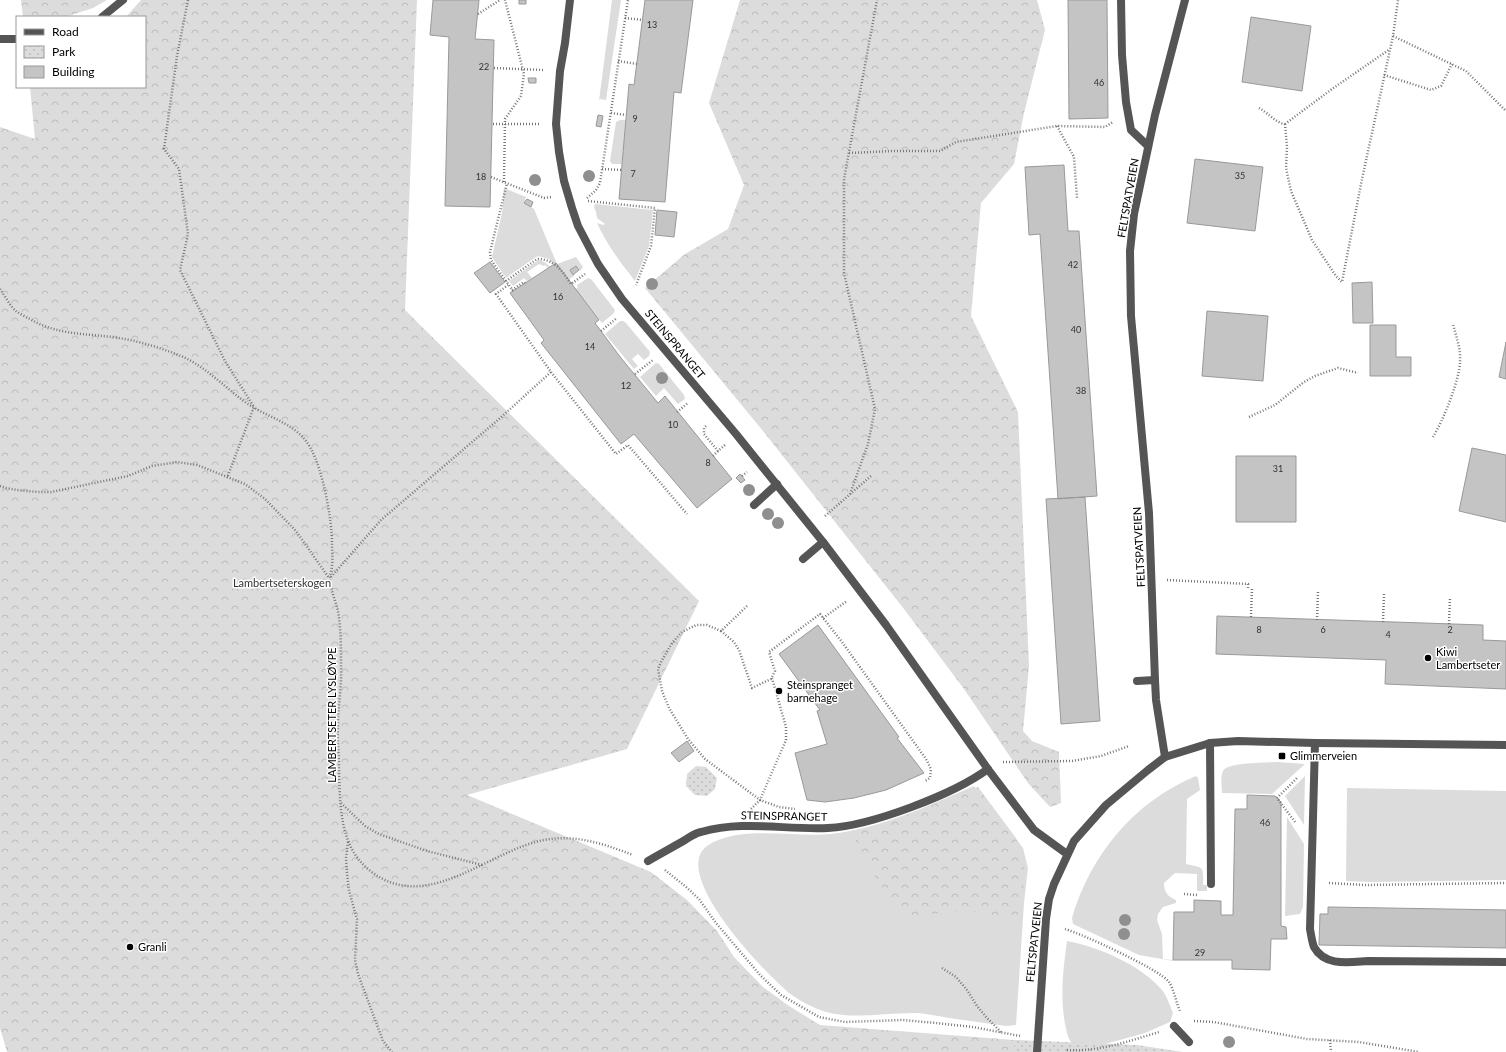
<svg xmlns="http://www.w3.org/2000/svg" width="1506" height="1052" viewBox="0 0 1506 1052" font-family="Lato,sans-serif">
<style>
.grass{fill:#dcdcdc}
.forest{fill:url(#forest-crowns)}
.park{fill:url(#park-dots)}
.building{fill:#c4c4c4;stroke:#999}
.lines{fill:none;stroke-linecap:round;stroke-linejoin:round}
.path{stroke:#777;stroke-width:2.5;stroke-dasharray:1 2;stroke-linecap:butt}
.lane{stroke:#555;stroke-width:8}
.street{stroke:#555;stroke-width:8}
.tree{fill:#8f8f8f}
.poi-dot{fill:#000;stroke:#fff;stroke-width:1.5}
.labels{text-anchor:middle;stroke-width:3;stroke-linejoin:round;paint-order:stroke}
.number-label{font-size:9px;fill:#313131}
.street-label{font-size:11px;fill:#000;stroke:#fff}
.park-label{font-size:11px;fill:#333;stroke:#fff}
.poi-label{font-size:11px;fill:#000;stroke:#fff;text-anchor:start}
</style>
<defs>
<pattern id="forest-crowns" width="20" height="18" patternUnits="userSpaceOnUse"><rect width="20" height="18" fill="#dcdcdc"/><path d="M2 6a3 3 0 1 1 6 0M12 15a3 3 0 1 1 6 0" fill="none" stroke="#bbb"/></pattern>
<pattern id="park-dots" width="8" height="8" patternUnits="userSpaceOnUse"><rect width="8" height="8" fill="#dcdcdc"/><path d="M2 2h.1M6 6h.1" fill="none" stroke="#bbb" stroke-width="1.8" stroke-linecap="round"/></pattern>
</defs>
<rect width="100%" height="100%" fill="#fff"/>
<path class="grass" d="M612,0H621L606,100L600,99L599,101Z
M620,120H626L622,164H612L610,161L616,122Z
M504,188L526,197L524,203L534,209L557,264L576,257L583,267L580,271L576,266L570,270L574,276L566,282L549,259L538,256L533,259L506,278L492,257L502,213Z
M595,204L653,210L649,246L635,281C621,263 607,245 597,223L603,225L605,224L597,218L596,212L594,207Z
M540,260L546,263L550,267L548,268L545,265L544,266L539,264L527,272L532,278L527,281L524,278L513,286L509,281L537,261Z
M588,278L591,279L615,310L613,314L602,323L575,289L578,288L577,285Z
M620,321H623L626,323L650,352L649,356L644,360L638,354L632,359L638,366L634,369L605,334Z
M656,363L659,364L684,395L685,399L678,404L664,388L656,396L640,377Z
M1278,762L1305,764L1272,794L1222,793C1222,787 1220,777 1223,771C1228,762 1267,763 1278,762Z
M1196,776L1198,778L1200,790L1187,799L1186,864C1203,868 1204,865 1203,885H1207V891H1197V874L1175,873L1164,883C1164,892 1168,897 1176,900V903L1163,907L1158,914L1157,920L1162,934L1163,959L1173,960V961L1139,955L1073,924L1072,918C1090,855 1135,801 1196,776Z
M1305,776L1304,825L1285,796Z
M974,786L992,807L1023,848L1028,868L1024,903L1016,1025L1006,1026C987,1023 968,1021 949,1018C939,1016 928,1014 918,1013C887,1012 856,1020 826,1012C813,1008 800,1001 789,993C766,974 669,874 707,846C738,824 795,838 831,834C881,828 928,806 974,786Z
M1347,788L1506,791V880L1372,882L1346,881Z
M1287,817L1304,844L1303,907L1300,914L1285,916Z
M1067,941C1099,947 1141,965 1162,990C1167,996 1170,1006 1173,1013L1170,1022L1145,1033L1098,1046L1073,1044C1067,1038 1067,1032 1065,1024C1060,995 1063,970 1067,941Z"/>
<path class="forest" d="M21,0H107L93,8L65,17H23Z
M141,0H417L405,310L699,601L627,749L467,795L651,872L687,900L717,931L734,957L763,987L789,1006L820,1025L1014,1040V1052H7L0,1028V127L35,139L30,87H145V17H126Z
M740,0H1037L1045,30L1024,113L1014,164L981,203L971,316L1018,412L1029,666L1023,731L1032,741L1059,752L1061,803L1050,807L1028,783L964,689L904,609L763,431L645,288L685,254L728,229L744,185L709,103Z
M978,787L1016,838L1026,873L1016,924L982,912H953L905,916L876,879L852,833L876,827Z"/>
<path class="park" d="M696,766L706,767L717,778L715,789L707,796L695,795L686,786L687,774Z
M1014,1040L1137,1045L1183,1052H1014Z"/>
<path class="building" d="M433,0H479L475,39L494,40L490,207L445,206L449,37L430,35Z
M519,0H526V4H519Z
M645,0H693L681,93L674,92L665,202L619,199L629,84L634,85Z
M1068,0H1107L1108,118L1069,119Z
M1251,17L1311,26L1302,91L1242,82Z
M528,78H536V83H529Z
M598,115L603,116L601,127L596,126Z
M1195,159L1263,167L1255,231L1187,223Z
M1064,165L1068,231H1079L1097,496L1058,499L1040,234L1029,235L1025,167Z
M527,199L533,202L531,207L524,203Z
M657,210L677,212L674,237L655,235Z
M490,262L505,282L490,293L474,273Z
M556,263L599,320L595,323L621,358L658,403L665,396L732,479L697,508L634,434L621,444L541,343L544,340L510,293Z
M576,266L579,270L573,275L570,270Z
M1372,282L1373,323H1353L1352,283Z
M1207,311L1268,316L1263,381L1202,376Z
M1370,325H1396V357H1411V376H1370Z
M1506,342V379L1499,377Z
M1472,448L1506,455V522L1459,511Z
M1236,456H1296V522H1236Z
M740,474L745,480L741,483L736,478Z
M1085,497L1100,721L1061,724L1046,499Z
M1217,616L1483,625V640L1506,641V689L1385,684L1386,660L1216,654Z
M818,625L899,737L897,738L924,773L886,790L854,798L825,802L807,800L795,753L827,744L817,711L820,710L779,654Z
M687,741L694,751L679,762L671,753Z
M1247,795L1275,796L1281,802V926L1286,927L1287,939H1271L1270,970L1232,969V960H1173L1174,912H1194V900L1221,901V915H1233L1235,809H1247Z
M1328,907L1506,910V948L1319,945L1320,914H1328Z"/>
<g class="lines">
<path class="path" d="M188,0L177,56L164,149L179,169L188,234L180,270L225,361L254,407L227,478
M478,14L500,0
M625,18L643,20
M1393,36L1466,71L1506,111
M618,61L637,64
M494,68L543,70
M1384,75L1431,90L1441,86L1452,64
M1259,108C1268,113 1276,123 1285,124
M611,113L626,115
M493,124H540
M1285,124L1287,147L1286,168L1291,191L1312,240L1336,276L1342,282L1362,179L1393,36L1398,0
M1285,124L1332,89L1390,49
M1057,126L1074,157L1077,198
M849,153L893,151H940L956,142L1057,126L1105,127L1113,122
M602,169L622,170
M491,177L544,198L551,197
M504,182L505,119L521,96L524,74L505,0
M587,198L596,190L600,183L628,0
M588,201L655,208L651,246L636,285
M506,281L491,260L490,252L507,183
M0,289C5,296 10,306 16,311C20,314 26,317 30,319C59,336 87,333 119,338C138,341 158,347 176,354C206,365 225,389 251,406C272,419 299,425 311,449C323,471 332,519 332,544C332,551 333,558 332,565C332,571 329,576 330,581C331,593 338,605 339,618C341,634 341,650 341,666C342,686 338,706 338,726C337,740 339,754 339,769C340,803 339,845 368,869C425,917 487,851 544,840C576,834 604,844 633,855
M512,290L524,282L525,283
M513,291L506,281L537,259C555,259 562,271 571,284L585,274
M601,331L617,318
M551,372L616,454L628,445L687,514
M635,374L653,360
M677,412L688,403
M1249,417L1275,405L1304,382L1315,376L1338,368L1358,373
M706,426L704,428V434L718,451L725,445
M1433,437C1443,421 1460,379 1460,361C1461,349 1456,336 1453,324
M713,456L718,451
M742,476L747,472
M0,486L6,488L17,490L38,492H51L128,476L152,466L177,462L197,465L245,484L265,499L296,531L329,578
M850,494L868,444L875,409L844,273V179L877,0
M825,516L871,476
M331,577L381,520L499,419L551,372L496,294L508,285
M1167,580L1248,584V588
M747,606L721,631L707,625H696L682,632L672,643L661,662L658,669L662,691L669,708L688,739L705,759L760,800L751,809
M1251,617L1252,588
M823,618L847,601
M1317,620L1318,592
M1383,622L1384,594
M1449,624L1450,597
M721,631L734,642L739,650L752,688L771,679L775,671L769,652L820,614L842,642L926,759L931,769L930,778L925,781
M772,678L786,727V740L760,800L779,807L795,809
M1003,762L1072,761L1101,756L1129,746
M341,803L365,826L379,834L427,851L482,865
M1295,822L1277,798L1297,778
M348,842L346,858L347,873L349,891L357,919L355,960L358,974L383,1041L392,1052
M665,870L685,886L699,899L716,923L760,975L781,995L819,1017L845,1022L903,1020L936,1023L973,1027L1020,1036
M1329,883L1365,885L1506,883
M1184,894L1198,895
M1065,929C1082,934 1159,969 1169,982C1174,989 1176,1003 1180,1011
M942,968L956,977L967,990L977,1006L987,1018L1002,1033
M1194,1021L1214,1022L1307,1039L1359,1042L1419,1052
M1330,1040L1331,1052
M1067,1050C1099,1052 1129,1041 1159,1032"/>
<path class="lane" d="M1121,0L1122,55L1126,102L1131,130L1148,146
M102,17L123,0
M0,39H17
M754,505L777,484
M803,559L823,542
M1137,681L1155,680
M1210,743L1211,884
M1315,743L1310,929C1311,934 1312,942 1314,947C1325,967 1350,962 1368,961L1506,962
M648,861C660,854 673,847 685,840C690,837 695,833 701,832C743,820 785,830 828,828C871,826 954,794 988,769
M1174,1026L1189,1042"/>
<path class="street" d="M570,0L565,43L560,71L556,124L559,152L564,181L572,208L578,226L598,264L622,299L736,434L823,542L886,625L990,772L1034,830L1067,854
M1165,757L1156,700L1155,680L1149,513L1131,316L1130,251L1134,214L1155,115L1185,0
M1037,1052L1046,919L1049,899L1054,884L1074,841L1106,805L1148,770L1165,757L1210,743L1238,741L1315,743L1506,745"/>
</g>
<g class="tree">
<circle cx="589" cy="176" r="6"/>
<circle cx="535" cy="180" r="6"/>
<circle cx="652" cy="284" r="6"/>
<circle cx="662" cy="378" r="6"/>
<circle cx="749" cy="490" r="6"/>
<circle cx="768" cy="514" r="6"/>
<circle cx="778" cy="523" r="6"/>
<circle cx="1125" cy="920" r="6"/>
<circle cx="1124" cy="934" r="6"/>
<circle cx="1229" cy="1042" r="6"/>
</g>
<g class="poi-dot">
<circle cx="1428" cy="658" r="4"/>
<circle cx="779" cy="691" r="4"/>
<rect x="1278" y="752" width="8" height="8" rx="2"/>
<circle cx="130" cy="947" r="4"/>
</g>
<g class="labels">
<g class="number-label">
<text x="652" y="28">13</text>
<text x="484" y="70">22</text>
<text x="1099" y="86">46</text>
<text x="635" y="122">9</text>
<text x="633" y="177">7</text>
<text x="1240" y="179">35</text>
<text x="481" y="180">18</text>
<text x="1073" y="268">42</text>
<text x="558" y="300">16</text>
<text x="1076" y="333">40</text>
<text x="590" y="350">14</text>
<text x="626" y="389">12</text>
<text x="1081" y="394">38</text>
<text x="673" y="428">10</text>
<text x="708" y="466">8</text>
<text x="1278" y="472">31</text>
<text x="1259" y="633">8</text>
<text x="1323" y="633">6</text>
<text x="1450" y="633">2</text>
<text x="1388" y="638">4</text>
<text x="1265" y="826">46</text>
<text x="1200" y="956">29</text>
</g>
<g class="street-label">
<text transform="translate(1128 198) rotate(-80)" y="4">FELTSPATVEIEN</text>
<text transform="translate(675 344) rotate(50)" y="4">STEINSPRANGET</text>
<text transform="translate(1139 547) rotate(-93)" y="4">FELTSPATVEIEN</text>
<text transform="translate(332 715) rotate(-90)" y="4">LAMBERTSETER LYSLØYPE</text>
<text transform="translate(784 816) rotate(1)" y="4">STEINSPRANGET</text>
<text transform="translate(1034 942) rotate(-84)" y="4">FELTSPATVEIEN</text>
</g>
<g class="park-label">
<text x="282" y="587">Lambertseterskogen</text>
</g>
<g class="poi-label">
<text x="1436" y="656">Kiwi<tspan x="1436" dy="13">Lambertseter</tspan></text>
<text x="787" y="689">Steinspranget<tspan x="787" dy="13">barnehage</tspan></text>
<text x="1290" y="760">Glimmerveien</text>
<text x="138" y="951">Granli</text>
</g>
</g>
<rect x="16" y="16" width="130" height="72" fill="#ffffff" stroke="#999999"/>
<rect x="24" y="29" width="20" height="6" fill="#555555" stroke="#999999"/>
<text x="52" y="36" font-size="12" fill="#000000">Road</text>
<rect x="24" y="46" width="20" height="12" fill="url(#park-dots)" stroke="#999999"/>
<text x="52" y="56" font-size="12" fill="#000000">Park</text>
<rect x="24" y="66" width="20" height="12" fill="#c4c4c4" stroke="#999999"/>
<text x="52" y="76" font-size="12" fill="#000000">Building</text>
</svg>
